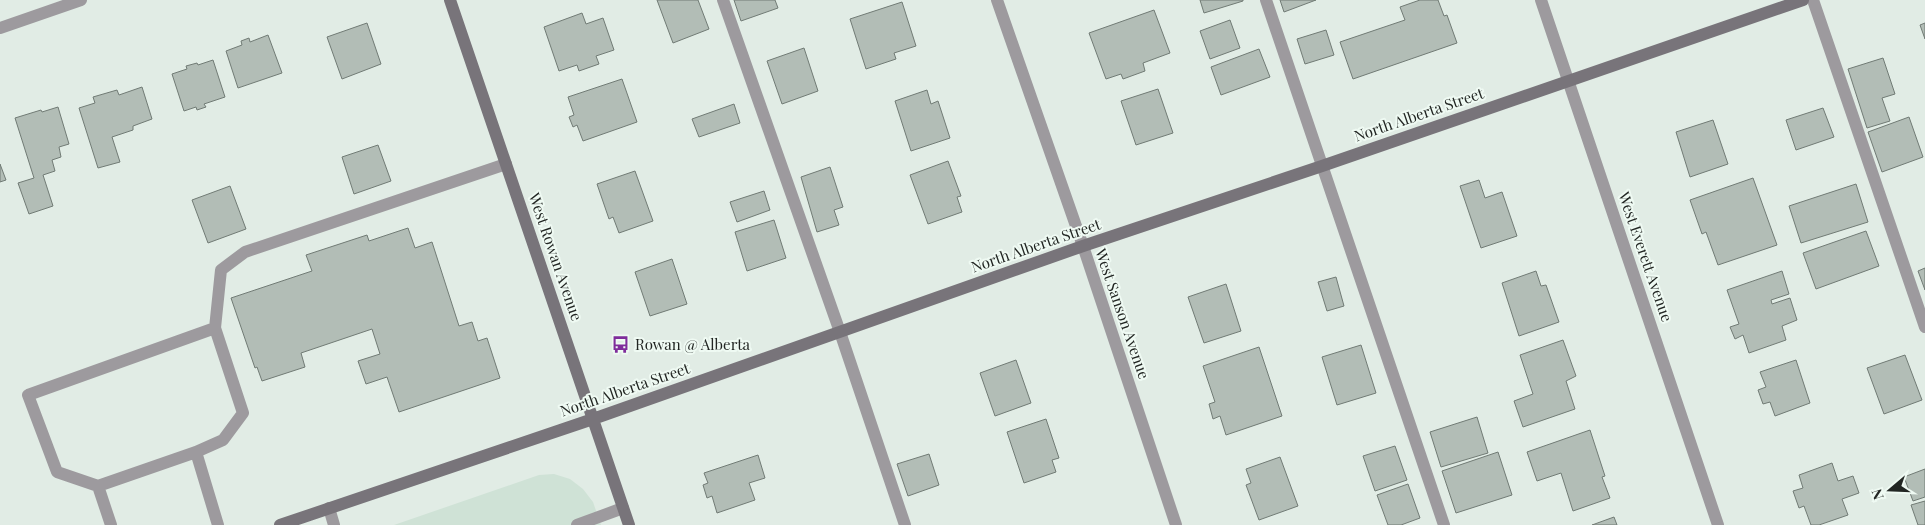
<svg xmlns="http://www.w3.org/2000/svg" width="1925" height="525" viewBox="0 0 1925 525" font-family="'Playfair Display',serif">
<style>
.built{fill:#cfe2d6}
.building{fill:#b2bdb6;stroke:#717b75}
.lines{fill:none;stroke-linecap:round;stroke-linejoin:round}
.lane{stroke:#9d9a9e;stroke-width:12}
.street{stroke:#9d9a9e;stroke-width:12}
.secondary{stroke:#78747a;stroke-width:12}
.labels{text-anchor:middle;stroke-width:4;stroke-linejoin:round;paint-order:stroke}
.street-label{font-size:15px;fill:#222623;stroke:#effaf3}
.poi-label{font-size:15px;fill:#222623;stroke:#effaf3;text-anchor:start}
</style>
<rect width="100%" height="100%" fill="#e1ece5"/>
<path class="built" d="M554,474L570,479L583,489L593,502L601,525H394L539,475Z"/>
<path class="building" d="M657,0H698L709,29L673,43Z
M734,0H775L778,8L741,21Z
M1200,0H1243V1L1204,13Z
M1280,0H1316L1284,12Z
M1420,0H1438L1444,16L1447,15L1457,43L1353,79L1340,42L1405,20L1400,7Z
M902,2L916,46L894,53L896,59L866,69L850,19Z
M1154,10L1170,53L1143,63L1145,71L1123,79L1121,74L1106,79L1089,33Z
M582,13L586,24L603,18L614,50L596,56L599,64L579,71L577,65L559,71L544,27Z
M1230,20L1240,48L1210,59L1200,31Z
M367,23L381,64L342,79L327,37Z
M1925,23V39L1920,25Z
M1326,30L1334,55L1305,64L1297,39Z
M268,35L282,73L238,88L226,51L242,45L241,41L249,38L250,42Z
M804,48L818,91L782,104L767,61Z
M1259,49L1270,77L1221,95L1211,67Z
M1883,58L1895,94L1882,98L1890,121L1867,128L1848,69Z
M213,60L225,97L204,104L206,107L197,110L196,107L184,111L172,74L187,69L186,66L197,63L198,65Z
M622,79L637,122L583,141L577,125L573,127L569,117L574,115L568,97Z
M142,87L152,119L133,126V130L112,137L120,162L98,168L79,108L95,103L93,97L117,90L119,95Z
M1158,89L1173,133L1136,145L1121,101Z
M927,90L931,104L938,101L950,138L911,151L895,101Z
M734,104L740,123L699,137L692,119Z
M58,107L69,144L59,147L61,157L52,160L55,171L43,175L53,206L29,214L18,183L34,178L15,118L41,110L42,112Z
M1823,108L1834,137L1796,150L1786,120Z
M1909,117L1923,157L1882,172L1868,132Z
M1713,120L1728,164L1690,177L1676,132Z
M378,145L391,181L354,194L342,157Z
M948,161L961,196L957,197L962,212L928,224L910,175Z
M0,164L6,180L0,182Z
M830,167L843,207L834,210L839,225L817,232L801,177Z
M635,171L653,221L619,233L613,217L609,219L597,184Z
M1753,178L1777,245L1718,265L1706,232L1702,234L1690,200Z
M1479,180L1485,198L1502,192L1517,236L1481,248L1460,186Z
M1856,184L1868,222L1801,243L1789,206Z
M230,186L246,229L208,243L192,200Z
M764,191L770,210L737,222L730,202Z
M774,220L786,258L747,271L735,232Z
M408,228L415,248L432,242L459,326L472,322L478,341L487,338L500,378L399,412L387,377L366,384L358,361L380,354L372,329L301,353L305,367L262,381L257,367L255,368L231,298L312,271L306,255L367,235L369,241Z
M1866,231L1879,266L1816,289L1803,253Z
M672,259L687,304L650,316L635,272Z
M1925,268V290L1918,271Z
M1536,271L1541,286L1546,285L1559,322L1519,336L1502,283Z
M1782,271L1789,294L1771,300L1772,304L1790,298L1797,320L1782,326L1786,340L1749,353L1743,335L1735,339L1730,327L1739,324L1727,290Z
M1336,277L1344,306L1327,311L1318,282Z
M1226,284L1241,331L1204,343L1188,297Z
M1563,340L1576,376L1566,381L1575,409L1523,427L1514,401L1533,394L1520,355Z
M1361,345L1376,393L1337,405L1322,357Z
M1259,347L1282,416L1226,435L1220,416L1213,419L1209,404L1215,402L1203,366Z
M1905,355L1922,400L1884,414L1867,368Z
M1016,360L1031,403L995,416L980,373Z
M1796,360L1810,403L1775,416L1770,402L1763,404L1758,390L1766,387L1760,372Z
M1477,417L1488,453L1441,467L1430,432Z
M1046,419L1059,458L1052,460L1056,472L1024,483L1007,432Z
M1590,430L1605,476L1602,477L1610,498L1573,511L1561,473L1537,481L1527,452Z
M1395,446L1407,480L1375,491L1363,456Z
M1498,452L1512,495L1456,513L1442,471Z
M929,454L939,485L908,496L897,464Z
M758,455L765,478L749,483L755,500L717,513L712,496L707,498L703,485L708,483L704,473Z
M1280,457L1298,506L1259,520L1246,485L1251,483L1246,469Z
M1832,463L1838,481L1853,476L1859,493L1842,499L1848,515L1819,525H1811L1804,506L1799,508L1793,491L1803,488L1799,475Z
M1925,469V497L1913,501L1904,477Z
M1408,484L1420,518L1401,525H1388L1377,495Z
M1925,501V525H1918L1911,505Z
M1614,517L1617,525H1592Z"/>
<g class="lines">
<path class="lane" d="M723,0L840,332L905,525
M1266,0L1444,525
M1813,0L1925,327
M215,328L221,270L245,252L506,164
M196,452L218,525
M98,486L57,472L28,395L215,328L243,413L223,440L196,452L98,486L111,525
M329,508L334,525
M577,525L623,508"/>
<path class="street" d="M997,0L1083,246L1176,525
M1541,0L1718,525
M0,28L81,0"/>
<path class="secondary" d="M450,0L629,525
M280,525L593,419L1083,246L1322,166L1803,0"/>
</g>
<defs>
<symbol id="bus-bare" viewBox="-9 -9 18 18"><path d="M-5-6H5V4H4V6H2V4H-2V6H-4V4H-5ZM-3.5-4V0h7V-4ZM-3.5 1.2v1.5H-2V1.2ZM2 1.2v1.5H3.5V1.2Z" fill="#7f2c9b" stroke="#effaf3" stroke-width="2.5" paint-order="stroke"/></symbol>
</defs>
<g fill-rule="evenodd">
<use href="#bus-bare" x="608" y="332" width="25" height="25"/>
</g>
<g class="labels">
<g class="street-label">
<text transform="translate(1419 115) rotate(-19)" y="5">North Alberta Street</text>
<text transform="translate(1036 246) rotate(-19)" y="5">North Alberta Street</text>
<text transform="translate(555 257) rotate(71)" y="5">West Rowan Avenue</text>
<text transform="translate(1645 257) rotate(71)" y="5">West Everett Avenue</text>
<text transform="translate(1122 314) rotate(71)" y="5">West Sanson Avenue</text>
<text transform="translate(625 390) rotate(-19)" y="5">North Alberta Street</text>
</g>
<g class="poi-label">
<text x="635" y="350">Rowan @ Alberta</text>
</g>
</g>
<g transform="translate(1890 490) rotate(251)" stroke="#effaf3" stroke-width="4" paint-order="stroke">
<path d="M0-4L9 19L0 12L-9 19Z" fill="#222623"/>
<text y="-8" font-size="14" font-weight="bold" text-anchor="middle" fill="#222623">N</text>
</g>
</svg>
